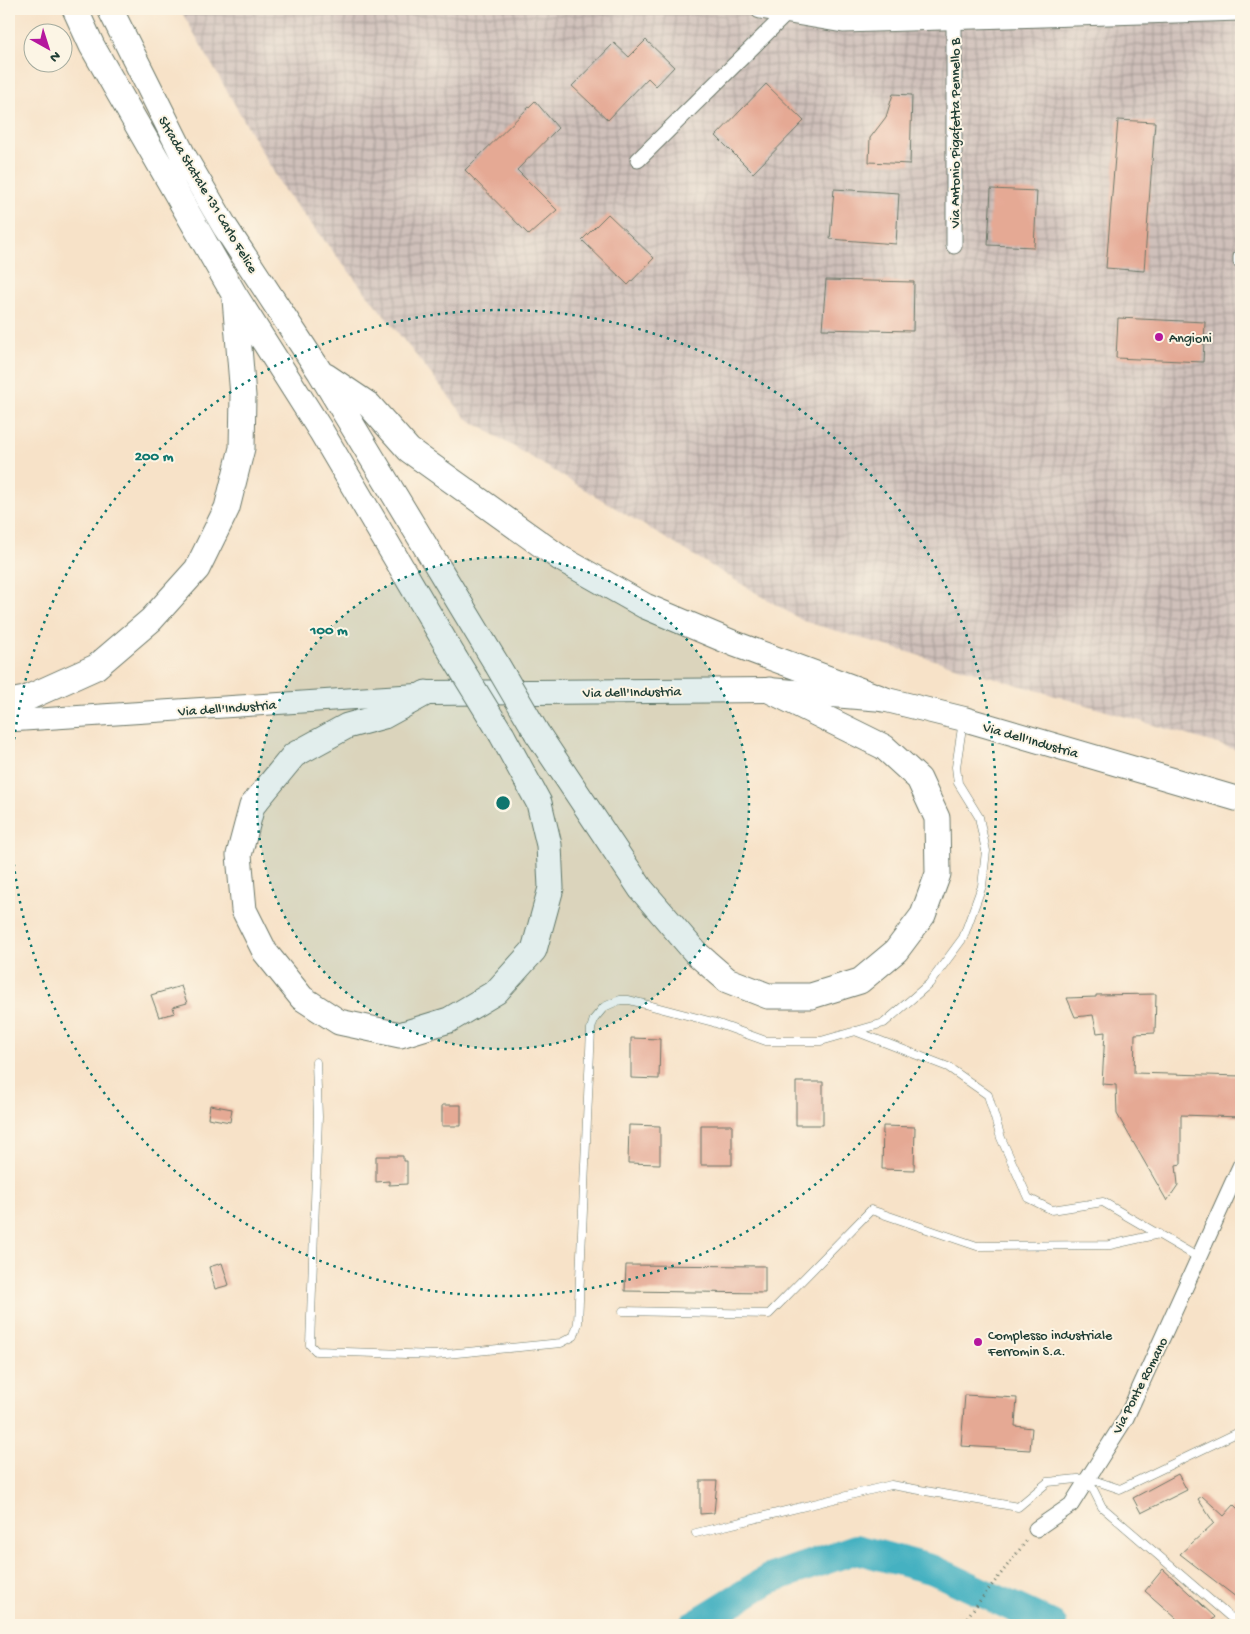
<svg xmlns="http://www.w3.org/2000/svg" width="1250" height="1634" viewBox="0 0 1250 1634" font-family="'Gochi Hand',sans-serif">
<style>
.industrial{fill:url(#industrial-grid)}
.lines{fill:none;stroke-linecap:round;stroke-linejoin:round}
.river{stroke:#44b1c1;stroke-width:30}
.building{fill:#e5a994}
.service-casing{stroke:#6b7768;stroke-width:9}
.minor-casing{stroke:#6b7768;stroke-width:17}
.tertiary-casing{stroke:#6b7768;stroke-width:21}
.secondary-casing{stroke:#6b7768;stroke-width:23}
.primary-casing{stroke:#6b7768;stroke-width:26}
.trunk-casing{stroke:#6b7768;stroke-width:27}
.path{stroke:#6b7768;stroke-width:3;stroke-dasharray:1 4;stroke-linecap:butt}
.service{stroke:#fff;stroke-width:8}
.minor{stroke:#fff;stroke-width:15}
.tertiary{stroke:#fff;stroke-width:19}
.secondary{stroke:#fff;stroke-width:21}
.primary{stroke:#fff;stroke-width:24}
.trunk{stroke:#fff;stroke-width:25}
.trunk-bridge-casing{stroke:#6b7768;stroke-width:27;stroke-linecap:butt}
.trunk-bridge{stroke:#fff;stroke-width:25}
.ring{fill:none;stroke:#0f766e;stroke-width:2.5;stroke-dasharray:2.5 5}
.poi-dot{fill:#b5179e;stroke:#fcf5e5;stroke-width:2}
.labels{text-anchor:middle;stroke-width:4;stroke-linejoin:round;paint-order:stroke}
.street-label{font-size:14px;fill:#1f3d34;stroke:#fcf5e5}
.poi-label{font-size:14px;fill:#1f3d34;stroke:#fcf5e5;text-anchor:start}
.centre{fill:#0f766e;stroke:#fcf5e5;stroke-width:2.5}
.ring-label{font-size:15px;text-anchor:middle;font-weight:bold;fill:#0f766e;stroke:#fcf5e5;stroke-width:4;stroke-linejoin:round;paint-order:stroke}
</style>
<defs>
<pattern id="industrial-grid" width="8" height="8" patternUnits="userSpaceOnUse" patternTransform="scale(1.25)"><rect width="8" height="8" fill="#cfc0ba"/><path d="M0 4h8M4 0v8" fill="none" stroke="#a79d98"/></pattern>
</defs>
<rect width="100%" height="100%" fill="#fcf5e5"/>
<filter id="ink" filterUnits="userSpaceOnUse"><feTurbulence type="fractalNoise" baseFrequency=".02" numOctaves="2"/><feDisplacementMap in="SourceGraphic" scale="10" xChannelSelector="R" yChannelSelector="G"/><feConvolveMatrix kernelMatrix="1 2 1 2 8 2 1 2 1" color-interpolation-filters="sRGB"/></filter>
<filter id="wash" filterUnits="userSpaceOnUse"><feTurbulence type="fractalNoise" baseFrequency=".0096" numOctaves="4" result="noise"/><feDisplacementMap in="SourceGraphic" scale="20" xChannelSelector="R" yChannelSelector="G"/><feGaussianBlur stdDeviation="1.12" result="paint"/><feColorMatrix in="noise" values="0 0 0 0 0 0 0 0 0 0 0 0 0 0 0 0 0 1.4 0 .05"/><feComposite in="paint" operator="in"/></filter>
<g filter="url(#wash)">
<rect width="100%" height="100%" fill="#f7e2c8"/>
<path class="industrial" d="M180,9H1241V751L803,621L466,418L284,190Z"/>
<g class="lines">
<path class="river" d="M694,1625L769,1579L856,1549L934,1570L1052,1625"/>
</g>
<g id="blocks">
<path class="building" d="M646,40L674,67L656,86L648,78L608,120L572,86L614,43L629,57Z
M766,84L804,121L753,173L716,136Z
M893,94L912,95L910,164L869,162L870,138L886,117Z
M535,101L558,128L517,170L557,210L529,235L465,170Z
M1118,120L1155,122L1144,271L1106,268Z
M834,189L899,193L896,244L830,239Z
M991,189L1037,191L1034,247L988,245Z
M608,214L654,258L628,285L582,240Z
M826,280L914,282L913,331L822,329Z
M1118,318L1205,322L1203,362L1116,358Z
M181,986L187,1003L173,1007L175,1013L159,1017L151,995Z
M1156,994L1155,1033L1135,1034L1134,1073L1241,1076V1117L1181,1115V1164L1176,1165L1178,1185L1167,1201L1117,1114L1116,1085L1102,1084L1105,1032L1097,1033L1093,1015L1075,1017L1067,998L1096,997V995Z
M631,1038L660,1039L659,1079L631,1078Z
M796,1082H823V1125H796Z
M210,1105L232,1109L230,1122L208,1118Z
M442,1105H461V1126H442Z
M629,1125L660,1126V1164L628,1163Z
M701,1125H732V1165H701Z
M883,1126L915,1127L914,1170L882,1169Z
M376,1156H403V1161H407V1184L389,1185V1181L376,1182Z
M222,1263L229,1285L215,1289L209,1267Z
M626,1265L765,1266V1293L625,1291Z
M965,1395L1017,1398L1015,1426L1032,1428L1030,1450L961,1446Z
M1178,1474L1187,1490L1141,1513L1133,1498Z
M700,1481H717L714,1513L700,1514Z
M1202,1496L1224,1516L1234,1505L1241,1512V1601L1180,1554L1214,1523L1198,1499Z
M1163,1569L1215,1617L1208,1625H1184L1145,1591Z"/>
</g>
</g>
<g filter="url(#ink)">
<use href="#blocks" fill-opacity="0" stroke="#6b7768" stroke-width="1"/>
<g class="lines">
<defs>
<path id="service" d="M855,1031L948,1067L988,1095L1001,1138L1028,1198L1052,1210L1103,1202L1199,1258
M316,1062L318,1117L310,1345L316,1351L436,1355L561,1343L574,1336L578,1323L591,1029L594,1019L604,1007L620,1000H629L713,1022L766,1041H821L884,1023L929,984L963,938L982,886L986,851L979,817L958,783L956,767L963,721
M623,1311L769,1314L871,1210L977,1246L1110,1245L1159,1234
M1088,1479L1102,1507L1230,1617L1241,1619
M696,1533L891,1485L1018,1507L1048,1482L1087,1478L1120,1489L1241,1431"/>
<path id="minor" d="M638,160L787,13
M954,246V19
M1241,262V257
M1036,1529L1071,1505L1126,1418L1241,1164"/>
<path id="tertiary" d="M760,9L843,23L1241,11"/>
<path id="secondary" d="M9,721L425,694"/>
<path id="primary" d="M426,693L769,690L883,699L964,719L1241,800"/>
<path id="trunk" d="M75,9L92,46L234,294L321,431L454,657
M110,9L183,155L225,227L320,372L496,663
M326,376L369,405L409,450L560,558L645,606L735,644L883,699
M426,693L384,716L347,726L294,755L252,806L239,855L244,910L265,952L302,998L339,1022L400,1035L449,1020L496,992L534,950L551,888L549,845L539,803L502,735
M9,702L25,699L96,667L151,620L197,569L227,508L242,448L243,396L235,299
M537,733L641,889L696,953L727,980L768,996H811L860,981L896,951L923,915L938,874L937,818L919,779L884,747L769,690"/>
</defs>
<use href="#service" class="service-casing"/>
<use href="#minor" class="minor-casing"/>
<use href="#tertiary" class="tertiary-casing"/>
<use href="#secondary" class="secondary-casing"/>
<use href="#primary" class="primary-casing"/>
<use href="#trunk" class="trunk-casing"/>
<path class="path" d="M961,1625L1028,1539"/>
<use href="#service" class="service"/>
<use href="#minor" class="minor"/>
<use href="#tertiary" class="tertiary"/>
<use href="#secondary" class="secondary"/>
<use href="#primary" class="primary"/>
<use href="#trunk" class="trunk"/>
<defs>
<path id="trunk-bridge" d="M454,657L502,735
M496,663L537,733"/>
</defs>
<use href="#trunk-bridge" class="trunk-bridge-casing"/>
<use href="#trunk-bridge" class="trunk-bridge"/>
</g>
</g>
<circle cx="503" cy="803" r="246" fill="#0f766e" fill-opacity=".12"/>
<g class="ring">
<circle cx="503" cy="803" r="246"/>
<circle cx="503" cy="803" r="493"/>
</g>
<g class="poi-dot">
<circle cx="1159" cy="337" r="5"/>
<circle cx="978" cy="1342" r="5"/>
</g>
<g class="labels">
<g class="street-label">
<text transform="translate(954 133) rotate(-90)" y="5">Via Antonio Pigafetta Pennello B</text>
<text transform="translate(209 194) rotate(59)" y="5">Strada Statale 131 Carlo Felice</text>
<text transform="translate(632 691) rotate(-1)" y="5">Via dell'Industria</text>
<text transform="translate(227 707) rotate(-4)" y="5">Via dell'Industria</text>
<text transform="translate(1031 739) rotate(16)" y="5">Via dell'Industria</text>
<text transform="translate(1139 1385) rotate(-63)" y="5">Via Ponte Romano</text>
</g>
<g class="poi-label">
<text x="1169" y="342">Angioni</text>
<text x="988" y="1339">Complesso industriale<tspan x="988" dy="16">Ferromin S.a.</tspan></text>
</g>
</g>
<circle cx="503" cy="803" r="8" class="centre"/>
<g class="ring-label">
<text x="154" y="460">200 m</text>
<text x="329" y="634">100 m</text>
</g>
<rect width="1250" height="1634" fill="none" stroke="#fcf5e5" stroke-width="30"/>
<g transform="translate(48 48) rotate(141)"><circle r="24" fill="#fcf5e5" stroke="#a4ab9e"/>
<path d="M0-4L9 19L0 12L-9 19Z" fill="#b5179e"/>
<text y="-8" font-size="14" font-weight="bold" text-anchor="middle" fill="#1f3d34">N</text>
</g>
</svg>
